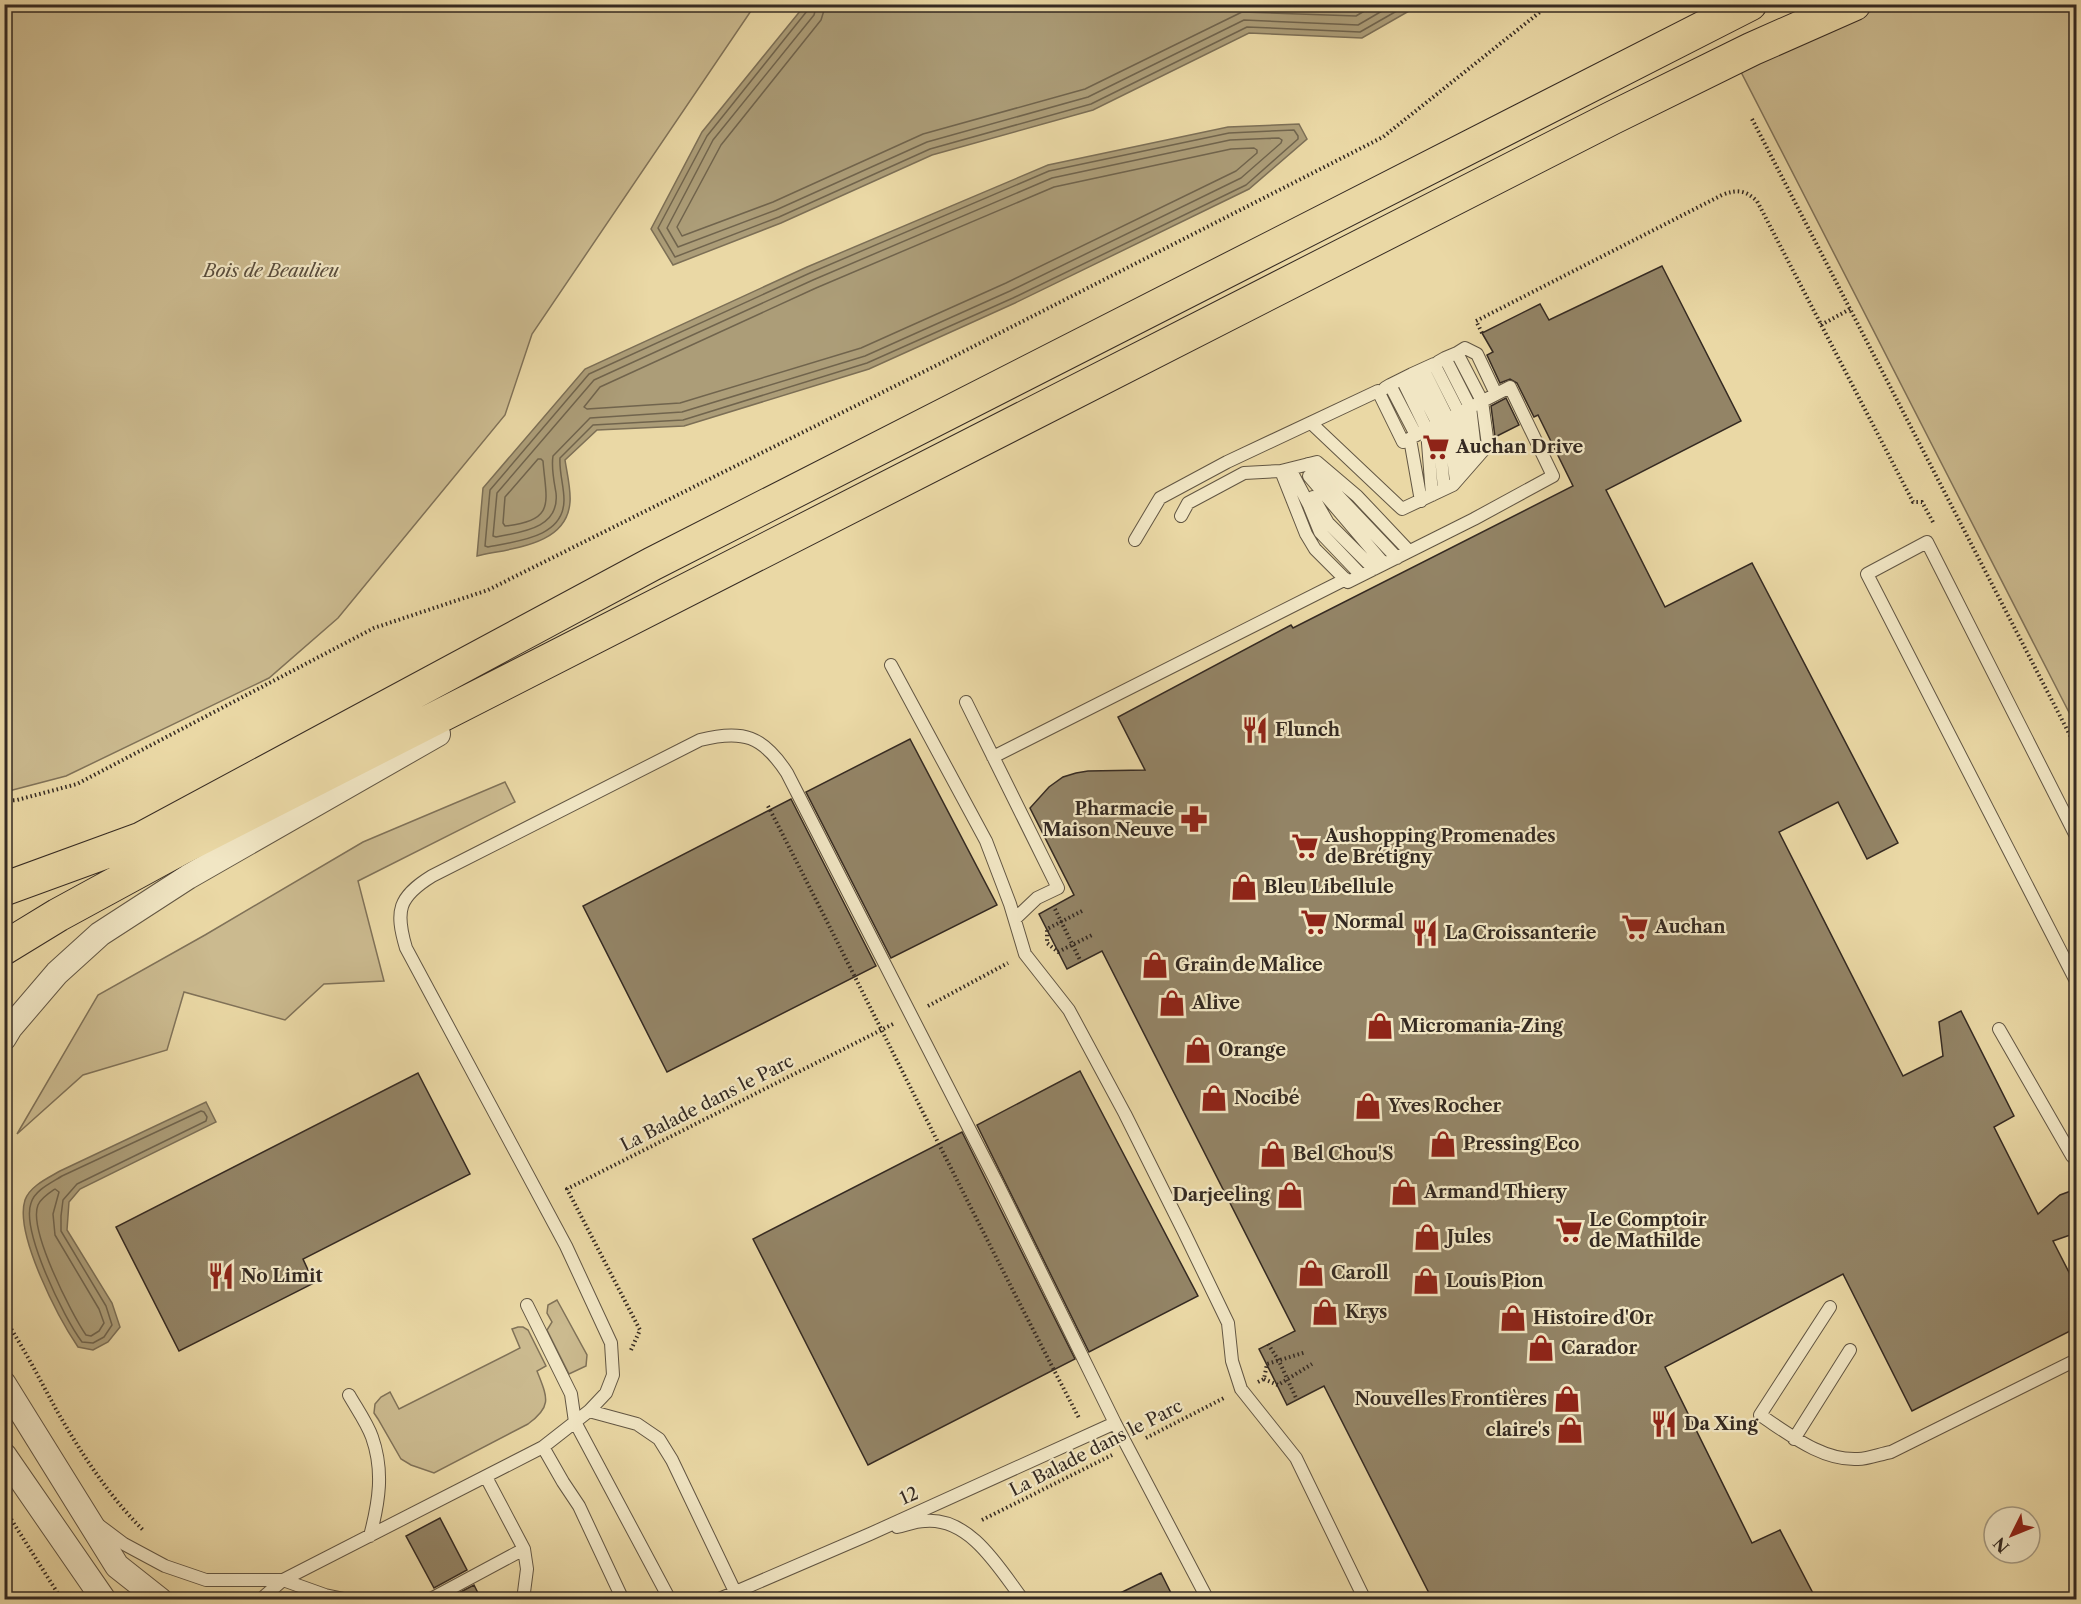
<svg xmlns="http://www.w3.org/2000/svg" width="2081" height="1604" viewBox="0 0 2081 1604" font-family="'Libre Caslon Text',serif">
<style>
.green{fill:#cbba8f;stroke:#807258;stroke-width:1.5}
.water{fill:#ac9d78;stroke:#7c6f56;stroke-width:1.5}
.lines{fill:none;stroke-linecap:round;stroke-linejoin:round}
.shore{stroke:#70644d;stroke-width:1.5}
.building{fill:#938466;stroke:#352a22;stroke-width:1.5}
.lane-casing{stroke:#625643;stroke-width:14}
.street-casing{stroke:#625643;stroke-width:26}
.primary-casing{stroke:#352a22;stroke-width:35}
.path{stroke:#352a22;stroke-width:4;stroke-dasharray:1.5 3;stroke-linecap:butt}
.lane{stroke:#f1e6c4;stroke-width:12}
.street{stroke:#f1e6c4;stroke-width:24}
.primary{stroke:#ead8a5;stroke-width:33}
.labels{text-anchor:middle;stroke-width:4.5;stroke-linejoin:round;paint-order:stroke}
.park-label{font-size:18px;font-style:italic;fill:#5a4e3d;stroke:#f1e6c4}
.poi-label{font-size:18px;font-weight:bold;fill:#352a22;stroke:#f1e6c4;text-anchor:start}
.street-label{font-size:18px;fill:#352a22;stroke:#f1e6c4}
</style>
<rect width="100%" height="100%" fill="#ead8a5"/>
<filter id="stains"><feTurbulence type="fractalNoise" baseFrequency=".00333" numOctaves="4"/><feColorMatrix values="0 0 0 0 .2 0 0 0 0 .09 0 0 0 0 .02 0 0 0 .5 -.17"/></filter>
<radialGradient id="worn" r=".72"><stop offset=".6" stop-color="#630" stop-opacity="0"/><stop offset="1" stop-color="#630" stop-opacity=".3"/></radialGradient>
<path class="green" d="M5,4L755,5L532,334L505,415L338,618L269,678L66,776L5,792Z
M1885,5H2076V726L1739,68Z
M505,782L515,802L358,881L384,981L324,984L285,1020L184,992L167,1050L83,1075L17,1134L98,995L205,935L363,842Z
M557,1300L587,1355L586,1366L569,1374L547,1330L552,1322L547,1313L548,1305Z
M518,1327H523L528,1330L546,1366L537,1371C547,1397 553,1406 528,1424L434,1473L411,1465L401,1459L378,1419L374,1413L375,1404L381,1397L390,1392L399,1409L520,1348L512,1329Z"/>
<path class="water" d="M805,5L1416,4V7L1362,38L1249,33L1093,110L932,155L781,223L673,265L651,229L702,132Z
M1299,124L1307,139L1249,189L1015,303L869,369L684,426L597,430L565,460C567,473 571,489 570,502C567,546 511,548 477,556L483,488L585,369L807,267L1048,165L1228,127Z
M206,1102L216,1122L80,1189L69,1202L67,1230L112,1303L120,1327L108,1342L93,1350L78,1347C59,1319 14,1234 25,1200C30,1186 48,1178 60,1171Z"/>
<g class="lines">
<path class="shore" d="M809,4L807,11L707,136L658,228L675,257L779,217L930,149L1091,104L1247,27L1360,32L1409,4
M817,4L814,15L713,140L667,228L678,247L776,210L927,142L1088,97L1244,20L1358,25L1394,4
M826,4L821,20L721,145L677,227L682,236L773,202L923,134L1085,89L1242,12L1356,16L1376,4
M1294,130L1298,136V139L1246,185L1013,298L867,363L683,420L593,425L560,458C559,472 564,486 564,500C564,538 516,541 488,547L485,546L490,490L589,374L810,273L1049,171L1229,133Z
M1279,138L1282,140L1281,143L1241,178L1010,291L865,356L682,412L590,418L553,456C551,468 554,481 556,493C560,528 522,532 496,537L493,536L497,493L594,380L813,280L1052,178L1230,140Z
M1254,148L1257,150V153L1236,171L1006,283L861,348L680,403L587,409L584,407L600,387L816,288L1054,187L1231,149Z
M538,459H541L543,461C546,501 557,521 505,526L503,523L505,497Z
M201,1111L204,1112L207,1117L206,1121L77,1184L63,1200L61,1216V1231L106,1306L112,1325L104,1337L93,1343L82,1342C64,1318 21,1231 31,1203C35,1190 51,1183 62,1176Z
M55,1189L59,1192L53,1214L55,1235L99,1309L104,1323L99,1331L91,1336L86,1335C71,1313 28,1229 38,1205C41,1198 49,1193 55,1189Z"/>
</g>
<path class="building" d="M1662,266L1741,421L1606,490L1665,607L1752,563L1898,843L1867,859L1838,802L1779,832L1903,1076L1943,1056L1939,1022L1961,1011L2014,1116L1994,1127L2038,1214L2060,1195L2076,1189V1233L2053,1241L2076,1286V1328L1912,1411L1843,1274L1665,1367L1752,1543L1780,1530L1816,1599H1432L1324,1386L1287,1405L1259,1349L1295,1331L1102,951L1067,969L1039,914L1074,895L1030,808L1049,787L1063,777L1076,773L1088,771L1145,770L1118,717L1291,625L1293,628L1573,486L1538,415L1534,417L1517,383L1510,379L1500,383L1487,355L1493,352L1482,333L1540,304L1549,320Z
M1506,398L1519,425L1495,437L1491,406Z
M910,739L997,905L891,958L806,792Z
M791,799L876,966L667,1072L583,906Z
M1080,1071L1198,1296L1089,1352L977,1125Z
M418,1073L470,1174L303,1259L314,1283L179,1351L116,1227Z
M962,1132L1075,1359L868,1465L753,1239Z
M440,1518L467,1570L434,1588L406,1536Z
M1161,1573L1174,1599H1108Z
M474,1585L481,1599H447Z"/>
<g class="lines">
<defs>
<path id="lane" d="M1457,353L1465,348L1477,354L1496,394
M1438,362L1445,358L1470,407L1476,458
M1423,369L1434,364L1459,413L1466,470
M1412,374L1423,369L1448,419L1456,481
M1402,379L1412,374L1438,424L1444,489
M1390,385L1402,379L1427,430L1432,495
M1385,388L1390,385L1416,435
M1311,423L1402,509L1453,485L1488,445L1482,401L1457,353L1445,358
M1410,439L1421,501
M1308,464L1397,558
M1290,469L1309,505L1320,532L1361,575
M1309,476L1384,564
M1313,497L1328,523L1374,569
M1181,516L1188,503L1244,473L1281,471L1317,462L1357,496L1409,551
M1135,540L1160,498L1227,462L1378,391L1403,442L1510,387L1553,476L1474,519L1348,582L1315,549L1306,534L1281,471
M891,665L986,841L1010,904L1025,954L1069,1010L1125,1114L1184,1232L1228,1323L1232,1361L1241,1389L1296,1458L1365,1600
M966,702L1058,888L1037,898L1015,919
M993,757L1346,579
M2076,836L1927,542L1867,574L2076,981
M1999,1029L2072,1156L2076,1160
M527,1305L571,1394L575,1422L670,1600
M1830,1307L1760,1415C1789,1434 1822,1461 1858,1459C1869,1459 1880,1454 1891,1452L2076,1360
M349,1395C357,1409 367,1423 372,1437C384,1471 379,1502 370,1536
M589,1411L637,1424L659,1439L672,1460L739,1600
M1794,1439L1850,1350
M543,1447L563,1482L579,1506L623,1600
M100,1526L124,1544L165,1566L206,1580H283L325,1595L349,1600
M897,1527C906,1525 916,1521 925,1521C970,1517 999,1568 1023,1600
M260,1600L283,1580L543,1447L589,1411L606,1393L613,1375L611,1343L566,1246L406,948C395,911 398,897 432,876L700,740C743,729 763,736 787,773L997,1183L1115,1423L1208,1600
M429,1600L524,1549L486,1477
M523,1600L527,1569L524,1549
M717,1600L870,1534L1115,1423"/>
<path id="street" d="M4,1038L10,1028L57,973L100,934L188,877L438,734
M4,1384L117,1566L160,1600
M4,1455L104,1600"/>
<path id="primary" d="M4,889L141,839L652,564L1750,4
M4,948L58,915L181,848L1612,118L1752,49L1854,4"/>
</defs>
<use href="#lane" class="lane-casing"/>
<use href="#street" class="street-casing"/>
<use href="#primary" class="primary-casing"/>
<path class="path" d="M1752,119L2076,747
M1821,325L1850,309
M1482,333L1476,321L1722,195C1737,189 1745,190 1757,201L1913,502H1922L1934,524
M4,801L17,800L77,784L374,628L488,590L941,363L1383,137L1550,4
M768,806C873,1010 973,1216 1079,1418
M1055,909L1081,962
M1082,911L1047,929V943L1058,952L1094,934
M928,1006L1008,963
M4,1318C24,1348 40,1380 57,1411C81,1453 109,1496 143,1530
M1268,1344L1279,1361L1297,1400
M631,1350L640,1330L567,1189L895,1023
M1264,1379L1278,1385L1312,1364
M1258,1382L1264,1379L1267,1364L1306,1352
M1146,1438L1224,1398
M4,1508L62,1600
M982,1520L1112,1455"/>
<use href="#lane" class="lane"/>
<use href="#street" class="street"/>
<use href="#primary" class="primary"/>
</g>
<defs>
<symbol id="supermarket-bare" viewBox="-9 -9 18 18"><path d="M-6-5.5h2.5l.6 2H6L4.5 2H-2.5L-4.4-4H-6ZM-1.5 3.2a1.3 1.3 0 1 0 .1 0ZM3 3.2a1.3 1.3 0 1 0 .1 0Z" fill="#8f2418" stroke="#f1e6c4" stroke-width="2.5" paint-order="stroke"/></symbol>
<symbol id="restaurant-bare" viewBox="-9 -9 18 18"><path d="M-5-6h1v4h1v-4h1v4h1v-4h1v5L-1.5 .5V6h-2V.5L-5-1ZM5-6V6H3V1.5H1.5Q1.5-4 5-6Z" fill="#8f2418" stroke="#f1e6c4" stroke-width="2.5" paint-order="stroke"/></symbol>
<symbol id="pharmacy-bare" viewBox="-9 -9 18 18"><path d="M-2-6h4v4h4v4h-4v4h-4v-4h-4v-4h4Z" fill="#8f2418" stroke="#f1e6c4" stroke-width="2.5" paint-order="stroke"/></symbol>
<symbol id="shop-bare" viewBox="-9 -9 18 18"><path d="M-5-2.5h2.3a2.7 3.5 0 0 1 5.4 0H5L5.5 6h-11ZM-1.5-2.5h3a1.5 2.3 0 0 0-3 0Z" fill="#8f2418" stroke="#f1e6c4" stroke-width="2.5" paint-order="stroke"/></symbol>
</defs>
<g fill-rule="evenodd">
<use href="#supermarket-bare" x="1417" y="428" width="38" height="38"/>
<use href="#restaurant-bare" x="1236" y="711" width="38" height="38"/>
<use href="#pharmacy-bare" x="1175" y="800" width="38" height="38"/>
<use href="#supermarket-bare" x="1286" y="827" width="38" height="38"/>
<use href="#shop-bare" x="1225" y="868" width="38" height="38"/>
<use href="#supermarket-bare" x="1295" y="903" width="38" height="38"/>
<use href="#supermarket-bare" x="1616" y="908" width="38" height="38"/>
<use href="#restaurant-bare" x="1406" y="914" width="38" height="38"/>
<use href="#shop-bare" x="1136" y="946" width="38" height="38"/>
<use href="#shop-bare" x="1153" y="984" width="38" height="38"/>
<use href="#shop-bare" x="1361" y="1007" width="38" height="38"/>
<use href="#shop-bare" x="1179" y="1031" width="38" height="38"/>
<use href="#shop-bare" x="1195" y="1079" width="38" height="38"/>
<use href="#shop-bare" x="1349" y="1087" width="38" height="38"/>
<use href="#shop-bare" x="1424" y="1125" width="38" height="38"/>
<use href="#shop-bare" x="1254" y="1135" width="38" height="38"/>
<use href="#shop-bare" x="1385" y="1173" width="38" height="38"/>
<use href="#shop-bare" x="1271" y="1176" width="38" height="38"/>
<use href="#supermarket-bare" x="1550" y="1211" width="38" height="38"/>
<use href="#shop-bare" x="1408" y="1218" width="38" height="38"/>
<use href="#shop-bare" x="1292" y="1254" width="38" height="38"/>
<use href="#restaurant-bare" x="202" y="1257" width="38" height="38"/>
<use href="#shop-bare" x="1407" y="1262" width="38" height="38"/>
<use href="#shop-bare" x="1306" y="1293" width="38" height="38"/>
<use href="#shop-bare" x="1494" y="1299" width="38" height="38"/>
<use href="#shop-bare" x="1522" y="1329" width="38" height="38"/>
<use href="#shop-bare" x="1548" y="1380" width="38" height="38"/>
<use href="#restaurant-bare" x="1645" y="1405" width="38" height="38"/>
<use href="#shop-bare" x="1551" y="1411" width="38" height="38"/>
</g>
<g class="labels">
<g class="park-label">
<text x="271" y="277">Bois de Beaulieu</text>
</g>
<g class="poi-label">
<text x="1456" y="453">Auchan Drive</text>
<text x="1275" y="736">Flunch</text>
<text x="1174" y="815" text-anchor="end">Pharmacie<tspan x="1174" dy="21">Maison Neuve</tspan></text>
<text x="1325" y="842">Aushopping Promenades<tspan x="1325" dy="21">de Brétigny</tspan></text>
<text x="1264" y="893">Bleu Libellule</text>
<text x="1334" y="928">Normal</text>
<text x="1655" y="933">Auchan</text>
<text x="1445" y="939">La Croissanterie</text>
<text x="1175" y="971">Grain de Malice</text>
<text x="1192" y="1009">Alive</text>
<text x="1400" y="1032">Micromania-Zing</text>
<text x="1218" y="1056">Orange</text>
<text x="1234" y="1104">Nocibé</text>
<text x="1388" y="1112">Yves Rocher</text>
<text x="1463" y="1150">Pressing Eco</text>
<text x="1293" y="1160">Bel Chou'S</text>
<text x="1424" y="1198">Armand Thiery</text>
<text x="1270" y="1201" text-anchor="end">Darjeeling</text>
<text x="1589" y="1226">Le Comptoir<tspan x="1589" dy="21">de Mathilde</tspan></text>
<text x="1447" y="1243">Jules</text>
<text x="1331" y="1279">Caroll</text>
<text x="241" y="1282">No Limit</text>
<text x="1446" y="1287">Louis Pion</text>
<text x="1345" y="1318">Krys</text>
<text x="1533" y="1324">Histoire d'Or</text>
<text x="1561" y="1354">Carador</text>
<text x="1547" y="1405" text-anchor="end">Nouvelles Frontières</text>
<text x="1684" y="1430">Da Xing</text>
<text x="1550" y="1436" text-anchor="end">claire's</text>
</g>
<g class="street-label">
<text transform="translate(707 1103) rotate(-27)" y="6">La Balade dans le Parc</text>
<text transform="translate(1096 1448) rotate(-27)" y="6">La Balade dans le Parc</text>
<text transform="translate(909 1496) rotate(-24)" y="6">12</text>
</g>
</g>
<rect width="2081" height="1604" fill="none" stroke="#ead8a5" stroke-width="24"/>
<rect x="6" y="6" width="2069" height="1592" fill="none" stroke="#352a22" stroke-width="3"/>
<rect x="12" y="12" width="2057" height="1580" fill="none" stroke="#352a22" stroke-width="1.5"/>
<g transform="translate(2012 1535) rotate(227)"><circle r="28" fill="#f1e6c4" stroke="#a69b83" stroke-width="1.5"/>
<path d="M0-4.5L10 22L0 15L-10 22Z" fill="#8f2418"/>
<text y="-9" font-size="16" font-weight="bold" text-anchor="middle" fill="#352a22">N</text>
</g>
<rect width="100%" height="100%" filter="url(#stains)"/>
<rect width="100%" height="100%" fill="url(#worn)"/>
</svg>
